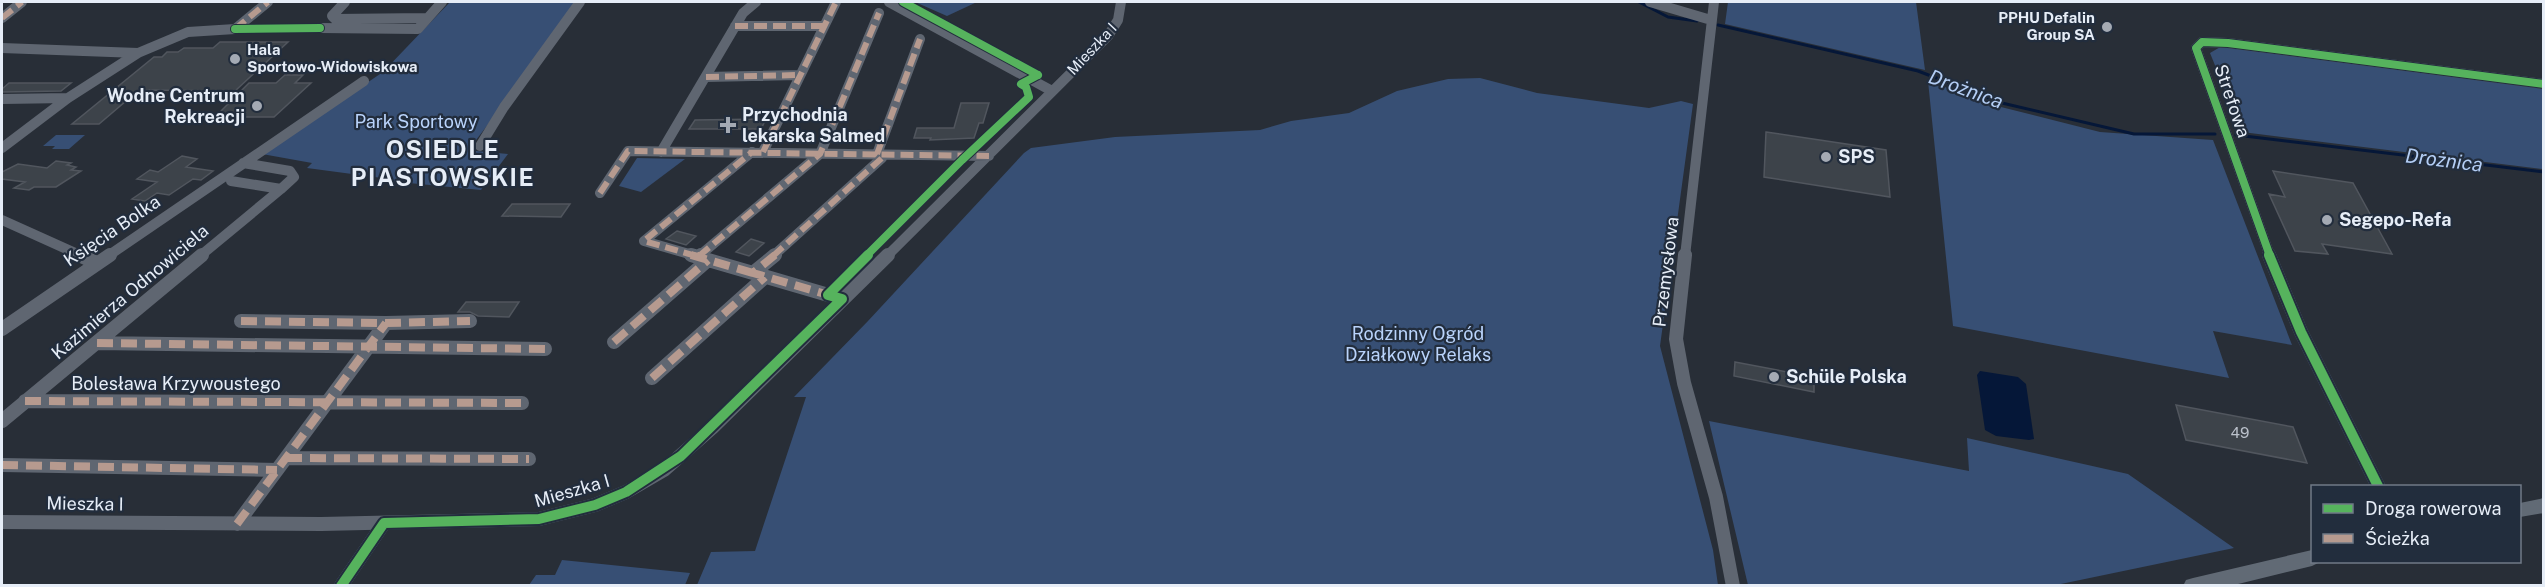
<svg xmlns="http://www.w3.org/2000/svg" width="2545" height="587" viewBox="0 0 2545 587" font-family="'Public Sans',sans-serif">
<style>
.green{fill:#374f74}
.water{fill:#051738}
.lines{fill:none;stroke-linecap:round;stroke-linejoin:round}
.stream{stroke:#051738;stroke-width:3}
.building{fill:#3d434a;stroke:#51565e;stroke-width:1.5}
.minor-far1{stroke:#5f6671;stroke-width:10}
.minor{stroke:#5f6671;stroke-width:14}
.secondary{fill:#616a75;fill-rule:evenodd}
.quiet-far1{stroke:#b69a8f;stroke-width:6;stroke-dasharray:13 6;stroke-linecap:butt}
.quiet{stroke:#b69a8f;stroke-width:8;stroke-dasharray:16 8;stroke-linecap:butt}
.cycleway-far1-casing{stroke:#222d3d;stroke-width:10}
.cycleway-casing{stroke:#222d3d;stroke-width:14}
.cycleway-far1{stroke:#56b35d;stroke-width:8}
.cycleway{stroke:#56b35d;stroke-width:10}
.poi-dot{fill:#a4aab4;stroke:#222d3d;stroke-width:2}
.labels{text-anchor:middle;stroke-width:4.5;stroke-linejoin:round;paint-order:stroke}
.far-poi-label{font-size:15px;font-weight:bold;fill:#e6edf7;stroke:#222d3d;text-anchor:end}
.far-street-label{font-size:15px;fill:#e6edf7;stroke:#222d3d}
.number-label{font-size:15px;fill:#bcc2cc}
.poi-label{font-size:18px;font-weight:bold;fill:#e6edf7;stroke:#222d3d;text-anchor:start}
.street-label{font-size:18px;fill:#e6edf7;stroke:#222d3d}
.park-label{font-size:18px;fill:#b9d3fb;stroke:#222d3d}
.water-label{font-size:20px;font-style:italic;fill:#b4cef5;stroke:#222d3d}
.district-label{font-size:24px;font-weight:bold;letter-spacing:1.5px;fill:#e6edf7;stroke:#222d3d}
</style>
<rect width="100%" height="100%" fill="#282e37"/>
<path class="green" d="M450,2H582L473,144L476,151L508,154L481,190L378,180L382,178L307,168L312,163L262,154L383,72Z
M915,2H977L947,16Z
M1728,2H1916L1925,70L1725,24Z
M2222,46L2543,89V169L2242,132L2210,53Z
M1480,78L1537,93L1649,108L1681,101L1693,104L1660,346L1713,550L1718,585H697L711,552L755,551L806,397H794L868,321L1024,153L1031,148L1115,137L1260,130L1291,121L1349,113L1397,91L1448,79Z
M1928,81L2001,107L2100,132L2213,140L2292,345L2213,331L2229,378L1953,326Z
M56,135H85L69,149H52L55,146H43Z
M637,158L685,159L641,192L619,186Z
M1709,421L1969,471L1967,438L2128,474L2234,548L2056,585H1748Z
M562,560L690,573L685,585H529L536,575H555Z"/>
<path class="water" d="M1980,371L2018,377L2026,384L2034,439L2029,440L1996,436L1985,430L1977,375Z"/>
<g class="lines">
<path class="stream" d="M1639,2L1668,17L1697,21
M1718,25L1918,71L2002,103L2134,134H2215
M2236,135L2544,172"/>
</g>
<path class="building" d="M220,42H288L235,91L139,90L99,124H72L154,57H162L167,52H178L184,48H213Z
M285,75H303L295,83H311L274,117H215L249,83H276Z
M9,83H71L61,91L2,92V89Z
M961,103H989L983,123H979L974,138L930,140L931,138H914L917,128H954Z
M766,119L761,129H689L695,120Z
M1766,132L1886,150L1890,197L1764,177Z
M182,156L197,159L186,167L213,171L201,180L193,179L169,195L157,193L145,201L132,199L157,182L137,179L150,170L158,172Z
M56,161L71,163L67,165L76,167L71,170L81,171L56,187H34L29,190L14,188L25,182L2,179V172L18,164L47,168Z
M2273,171L2353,183L2392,254L2322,244L2328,254L2295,251L2269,194L2285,197Z
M512,204H570L561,217L502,216Z
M677,231L696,236L686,245L666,239Z
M751,239L764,243L749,256L736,252Z
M466,302H519L509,317L478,316L470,312H458Z
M1735,362L1814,377V392L1734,376Z
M2176,405L2293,427L2307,463L2186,440Z"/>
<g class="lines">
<path class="minor-far1" d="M345,2L332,16L335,19L427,18
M889,2L1052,91
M1650,2L1711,20
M2,18L22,2
M735,26H824
M320,28L418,29L442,2
M2,48L138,53
M706,77L800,75
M2,99L68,98
M480,146L504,107L580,2
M2,148L68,98L138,53L188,32L235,29L268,2
M661,152L743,13L756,2
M763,152L836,2
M231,181L281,189L294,177L290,171L243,163
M600,193L628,151L989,156
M2,220L82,256
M108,256L364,81
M200,256L281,189
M696,256L644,241L752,152
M699,256L820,154L879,13
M773,256L882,158L877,154L920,39
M887,256L1108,36L1118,20L1121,2
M1685,256L1714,2
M2270,256L2196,48L2202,42L2228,43L2544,84"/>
<path class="minor" d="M79,255L97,263
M691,255L753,273
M775,255L753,273L842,299
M1685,255L1676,339L1684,383L1716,497L1733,586
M2269,255L2301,332L2378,486
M698,257L701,255
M241,321L386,323L470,321
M2,329L110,255
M614,342L708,260
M97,343L545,349
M652,378L765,277
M25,401L522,403
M2,421L202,255
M286,458L529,459
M2,465L277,470
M2,522L321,524L539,519L595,505L626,492L664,470L713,427L888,255
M237,524L386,323
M341,586L384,523"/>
<path class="secondary" d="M2544,498V513L2520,517V503Z
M2312,550V562H2320L2312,566L2230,586H2183L2186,580L2193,578Z"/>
<path class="quiet-far1" d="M2,18L22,2
M735,26H824
M235,29L268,2
M706,77L800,75
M763,152L836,2
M600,193L628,151L989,156
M696,256L644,241L752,152
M699,256L820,154L879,13
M773,256L882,158L877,154L920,39"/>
<path class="quiet" d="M691,255L753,273
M775,255L753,273L832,296
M698,257L701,255
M241,321L386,323L470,321
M614,342L708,260
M97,343L545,349
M652,378L765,277
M25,401L522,403
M286,458L529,459
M2,465L277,470
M237,524L386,323"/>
<defs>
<path id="cycleway-far1" d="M903,2L1038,75
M235,29L320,28
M866,256L962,160L1029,97L1026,87L1021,84L1038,75
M2270,256L2196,48L2202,42L2228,43L2544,84"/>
<path id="cycleway" d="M2269,255L2301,332L2378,486
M341,586L384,523L539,519L595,505L626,492L681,456L842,299L828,295L868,255"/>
</defs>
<use href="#cycleway-far1" class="cycleway-far1-casing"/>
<use href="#cycleway" class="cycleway-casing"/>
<use href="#cycleway-far1" class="cycleway-far1"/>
<use href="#cycleway" class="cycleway"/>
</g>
<g class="poi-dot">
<circle cx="2107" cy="27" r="6"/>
<circle cx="235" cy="59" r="6"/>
<circle cx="257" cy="106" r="6"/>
<path d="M725 116h6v6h6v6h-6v6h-6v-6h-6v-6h6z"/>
<circle cx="1826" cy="157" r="6"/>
<circle cx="2327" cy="220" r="6"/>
<circle cx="1774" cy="377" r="6"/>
</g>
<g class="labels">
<g class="far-poi-label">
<text x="2095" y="23">PPHU Defalin<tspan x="2095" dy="17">Group SA</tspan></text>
<text x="247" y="55" text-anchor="start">Hala<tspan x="247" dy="17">Sportowo-Widowiskowa</tspan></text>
</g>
<g class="far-street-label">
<text transform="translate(1092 49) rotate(-47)" y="5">Mieszka I</text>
</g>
<g class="number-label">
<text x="2240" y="438">49</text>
</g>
<g class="poi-label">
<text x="245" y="102" text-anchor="end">Wodne Centrum<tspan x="245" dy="21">Rekreacji</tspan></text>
<text x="742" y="121">Przychodnia<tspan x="742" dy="21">lekarska Salmed</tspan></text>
<text x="1838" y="163">SPS</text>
<text x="2339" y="226">Segepo-Refa</text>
<text x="1786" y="383">Schüle Polska</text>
</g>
<g class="street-label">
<text transform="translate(2232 101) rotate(71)" y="6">Strefowa</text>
<text transform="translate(112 231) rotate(-34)" y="6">Księcia Bolka</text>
<text transform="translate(1666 272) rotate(-83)" y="6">Przemysłowa</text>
<text transform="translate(130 292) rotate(-40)" y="6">Kazimierza Odnowiciela</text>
<text x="176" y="390">Bolesława Krzywoustego</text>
<text transform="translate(572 491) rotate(-16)" y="6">Mieszka I</text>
<text transform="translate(85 504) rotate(1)" y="6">Mieszka I</text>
</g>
<g class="park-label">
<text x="416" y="128">Park Sportowy</text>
<text x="1418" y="340">Rodzinny Ogród<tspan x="1418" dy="21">Działkowy Relaks</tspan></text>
</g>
<g class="water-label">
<text transform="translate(1966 89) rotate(20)" y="7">Drożnica</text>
<text transform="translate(2444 160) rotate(7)" y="7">Drożnica</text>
</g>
<g class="district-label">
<text x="443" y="158">OSIEDLE<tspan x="443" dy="28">PIASTOWSKIE</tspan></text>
</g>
</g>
<rect width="2545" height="587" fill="none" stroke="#e6edf7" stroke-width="6"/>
<rect x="2311" y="485" width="210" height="78" fill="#222d3d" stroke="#707a87" stroke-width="1.5"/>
<rect x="2323" y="504" width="30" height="9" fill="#56b35d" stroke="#707a87" stroke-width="1.5"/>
<text x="2365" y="515" font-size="18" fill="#e6edf7">Droga rowerowa</text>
<rect x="2323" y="534" width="30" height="9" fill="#b69a8f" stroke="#707a87" stroke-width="1.5"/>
<text x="2365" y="545" font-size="18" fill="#e6edf7">Ścieżka</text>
</svg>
